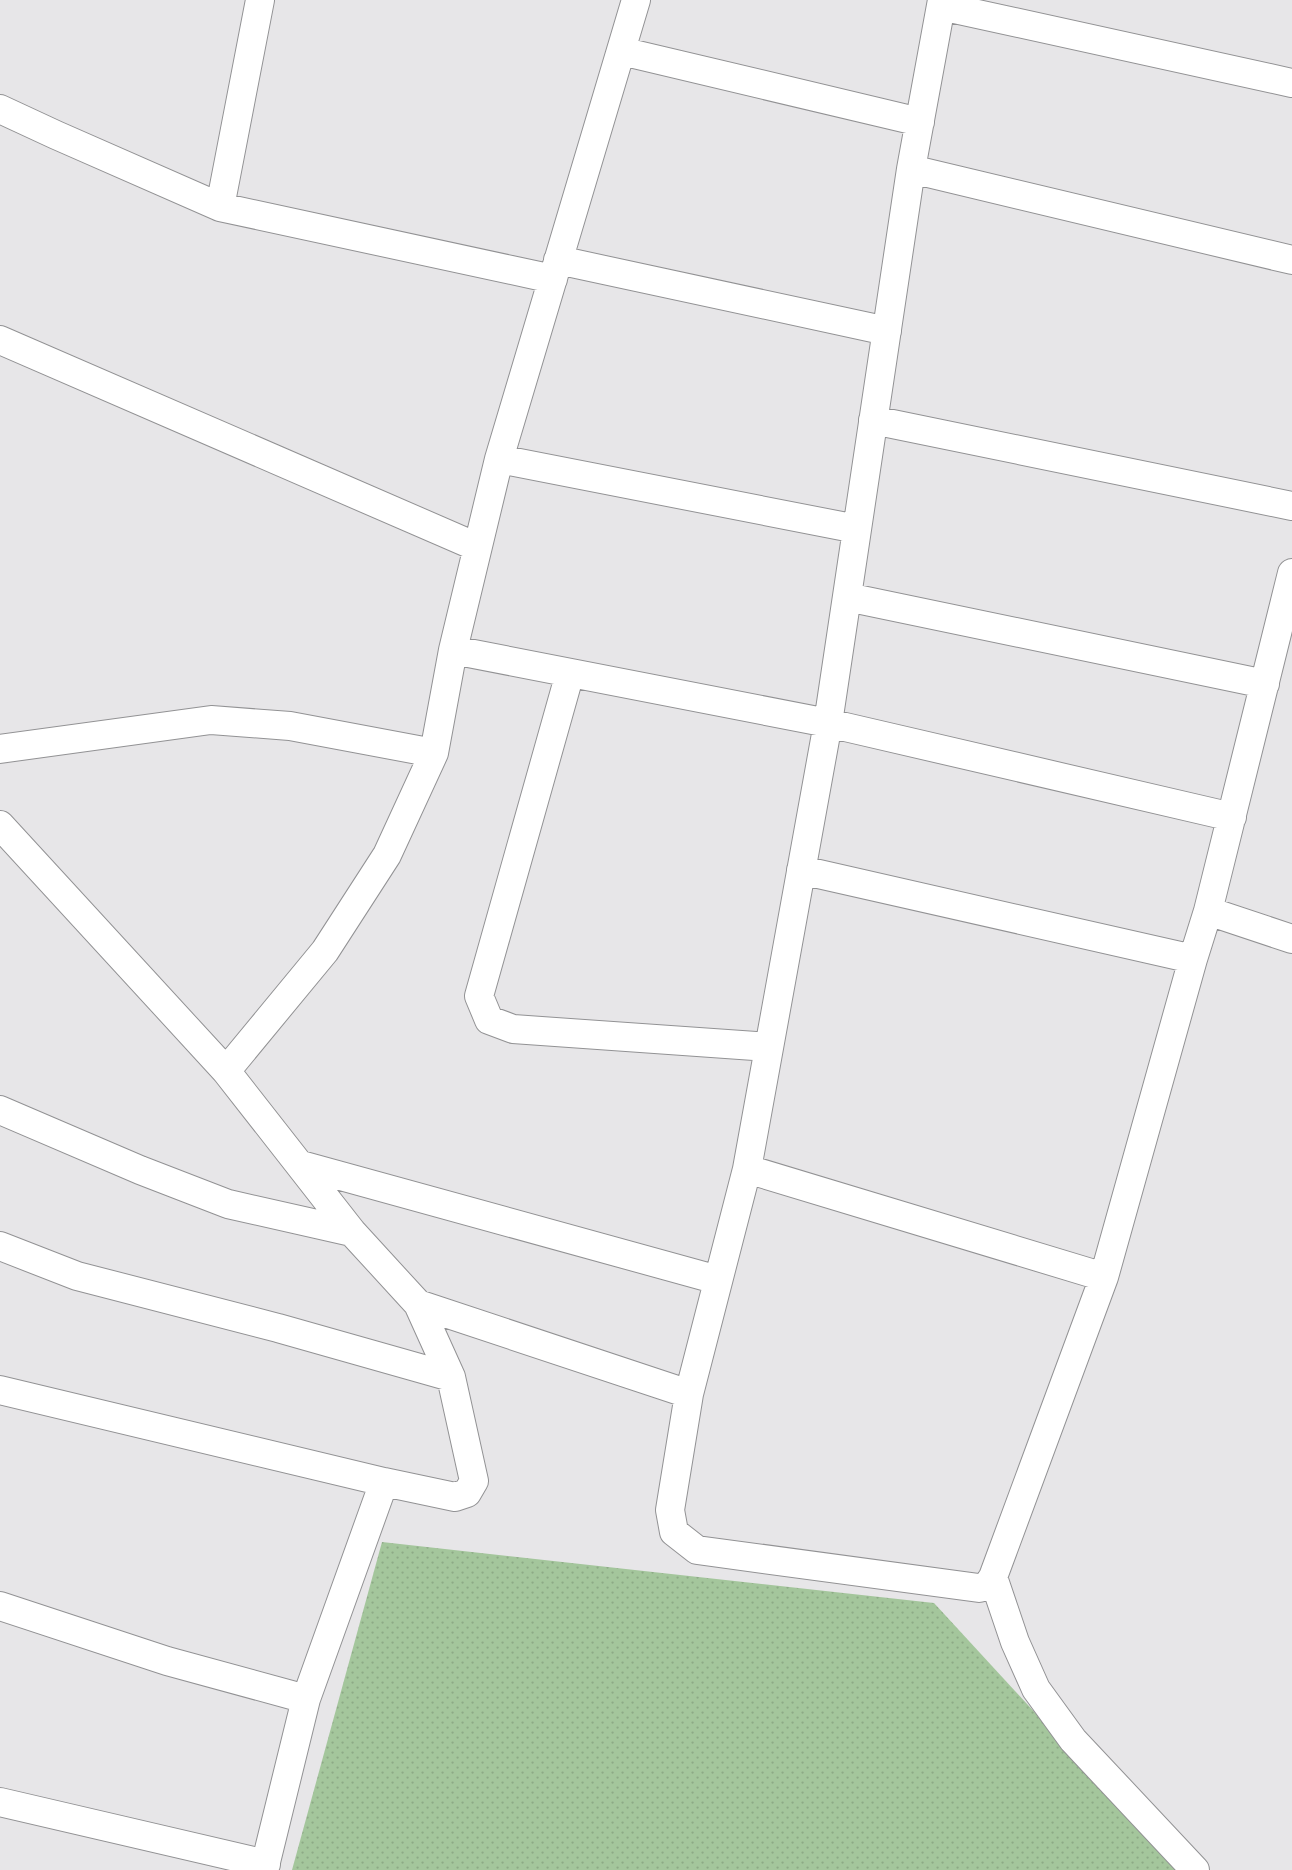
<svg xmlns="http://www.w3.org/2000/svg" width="1292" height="1870" viewBox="0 0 1292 1870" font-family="'Fira Sans',sans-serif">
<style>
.grass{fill:url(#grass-dots)}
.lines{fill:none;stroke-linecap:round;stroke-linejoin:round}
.minor-casing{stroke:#929294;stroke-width:30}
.minor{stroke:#fff;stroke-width:28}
</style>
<defs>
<pattern id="grass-dots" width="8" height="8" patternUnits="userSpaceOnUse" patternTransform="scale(1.25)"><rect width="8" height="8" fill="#a4c69c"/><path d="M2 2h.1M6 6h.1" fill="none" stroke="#8daa86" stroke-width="1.8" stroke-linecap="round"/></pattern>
</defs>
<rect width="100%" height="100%" fill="#e7e6e8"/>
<path class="grass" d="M382,1542L934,1603L1180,1870H292Z"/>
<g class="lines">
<defs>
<path id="minor" d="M942,0L911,169L828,723L747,1169L689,1394L670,1510L674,1532L697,1550L979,1588L987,1586L993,1577L1104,1277L1193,959L1208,911L1292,573
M941,6L1292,83
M621,51L920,122
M0,109L56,135L220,207L553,279
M911,169L1292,260
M220,207L260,0
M558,260L887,331
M0,340L477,547
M873,420L1292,506
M499,459L857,529
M847,597L1265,684
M453,650L828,723L1232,817
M570,673L479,996L489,1020L513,1029L769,1047
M0,749L211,720L290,726L434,753
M0,825L226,1071L352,1232L418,1304L451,1377L474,1481L467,1493L455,1497L384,1482L0,1390
M801,870L1193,959
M1208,911L1292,939
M226,1071L325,951L387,855L434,753L453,650L499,459L636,0
M0,1110L140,1170L228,1204L352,1232
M301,1165L718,1280
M747,1169L1104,1277
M0,1246L77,1276L278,1328L451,1377
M418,1304L689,1394
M993,1577L1015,1642L1036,1689L1073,1740L1195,1870
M0,1606L167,1661L306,1699
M0,1802L266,1864
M264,1870L306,1699L384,1482"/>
</defs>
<use href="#minor" class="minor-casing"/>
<use href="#minor" class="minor"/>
</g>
</svg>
